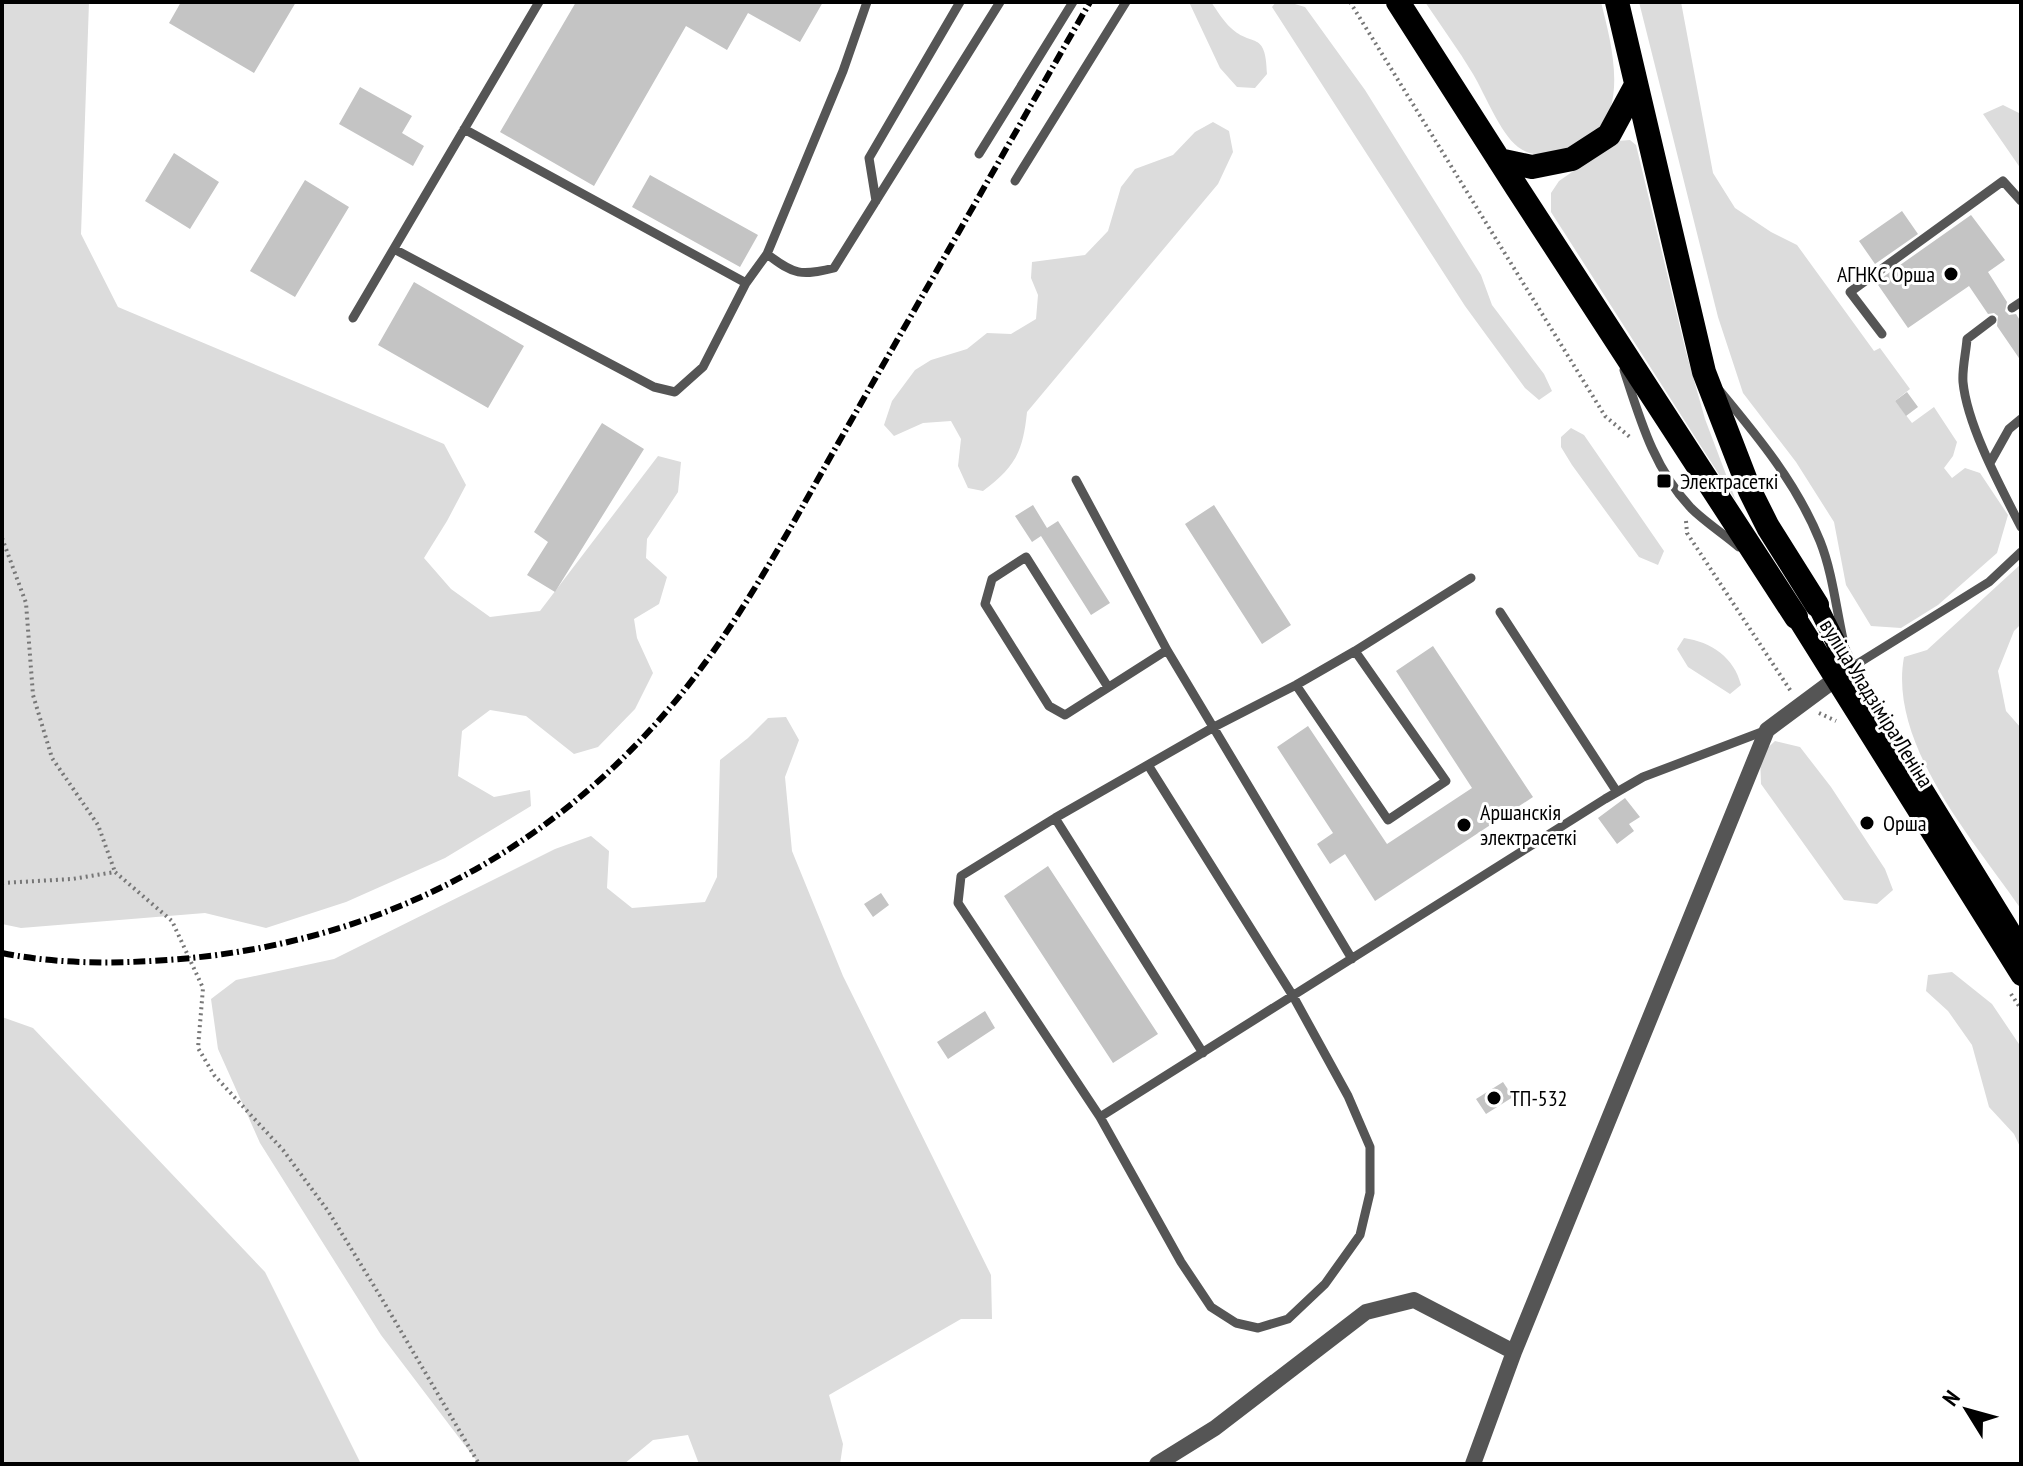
<svg xmlns="http://www.w3.org/2000/svg" width="2023" height="1466" viewBox="0 0 2023 1466" font-family="'PT Sans Narrow',sans-serif">
<style>
.green{fill:#dcdcdc}
.building{fill:#c4c4c4}
.lines{fill:none;stroke-linecap:round;stroke-linejoin:round}
.path{stroke:#777;stroke-width:4;stroke-dasharray:2 4;stroke-linecap:butt}
.lane{stroke:#555;stroke-width:9}
.street{stroke:#555;stroke-width:16}
.primary{stroke:#000;stroke-width:20}
.highway{stroke:#000;stroke-width:24}
.rail{stroke:#000;stroke-width:6;stroke-dasharray:12 4 2 4;stroke-linecap:butt}
.poi-dot{fill:#000;stroke:#fff;stroke-width:3}
.labels{text-anchor:middle;stroke-width:6;stroke-linejoin:round;paint-order:stroke}
.poi-label{font-size:22px;fill:#000;stroke:#fff;text-anchor:start}
.street-label{font-size:22px;fill:#000;stroke:#fff}
</style>
<rect width="100%" height="100%" fill="#fff"/>
<path class="green" d="M2,2H89L81,234L118,307L444,444L466,485L447,521L424,558L451,589L490,617L540,611L658,456L681,462L678,492L647,539L646,558L667,577L659,604L634,619L637,638L653,673L635,709L598,747L574,754L526,716L490,710L462,731L458,776L494,797L530,790L531,806L445,858L346,902L266,928L205,913L21,928L2,924Z
M1189,2H1211C1217,10 1223,21 1231,28C1252,48 1266,29 1267,74L1255,88L1237,87L1220,68Z
M1276,2H1288L1305,7L1365,90L1481,275L1492,305L1544,374L1552,391L1539,400L1525,388L1465,306L1272,7Z
M1425,2H1601C1610,38 1628,102 1596,132C1589,138 1578,143 1570,148C1556,157 1532,158 1518,147C1500,133 1485,94 1473,74C1458,49 1441,26 1425,2Z
M1639,2H1681L1713,173L1735,208L1771,232L1797,245L1874,351L1880,348L1910,389L1895,401L1912,423L1934,407L1957,442L1953,456L1944,468L1952,478L1965,468L1980,473L2008,515L1997,553L1938,605L1901,628L1871,626L1846,585L1834,522L1796,462L1743,393L1718,317Z
M2003,105L2021,114V169L1983,114Z
M1213,122L1229,131L1233,152L1218,184L1027,412C1023,452 1015,467 983,491L968,488L958,466L961,439L951,421L923,423L894,436L884,425L892,401L915,370L931,360L967,349L987,333L1011,334L1036,319L1038,295L1031,278L1032,262L1085,255L1108,231L1121,187L1135,169L1173,155L1195,132Z
M1630,140L1636,145L1686,352L1705,419L1736,501L1551,212V193L1559,181L1617,141Z
M1571,428L1584,435L1664,551L1658,565L1639,557L1572,465L1561,447V437Z
M2021,564V624L2014,631L1998,671L2006,711L2021,728V909C1974,841 1888,744 1904,657L1927,650Z
M1684,638C1711,642 1734,657 1741,685L1730,694L1688,667L1677,649Z
M786,717L799,740L785,777L792,851L843,976L991,1275L992,1319H961L829,1395L843,1444L840,1464H699L688,1435L653,1440L624,1464H479L381,1335L260,1143L218,1049L211,999L236,980L334,959L555,849L591,836L609,851L607,888L632,908L705,902L717,877L720,760L748,738L768,718Z
M1775,741L1800,747L1831,787L1885,869L1893,890L1877,904L1844,900L1761,784L1760,755Z
M1952,972L1992,1004L2021,1047V1149L2014,1134L1989,1107L1972,1045L1948,1011L1926,991L1928,975Z
M2,1017L33,1028L265,1272L361,1464H2Z"/>
<path class="building" d="M181,2H296L254,73L169,23Z
M576,2H823L800,42L748,13L727,50L686,26L594,186L500,132Z
M360,87L412,116L402,133L424,146L413,166L339,124Z
M174,153L219,182L190,229L145,201Z
M650,175L758,235L740,267L632,207Z
M305,180L349,207L295,297L250,271Z
M1902,211L1918,234L1875,264L1859,241Z
M1971,215L2005,260L1988,272L2007,302L2005,311L2009,315L2016,314L2021,322V361L1997,326L1998,316L1994,313L1988,314L1969,286L1908,328L1876,282Z
M414,282L524,346L488,408L378,345Z
M1907,392L1918,407L1906,416L1895,401Z
M602,423L644,449L555,592L527,575L548,542L534,532Z
M1033,505L1047,528L1058,521L1110,603L1091,615L1041,536L1032,542L1015,516Z
M1214,505L1291,625L1262,644L1185,524Z
M1433,646L1533,797L1375,901L1345,854L1330,864L1317,844L1333,833L1277,747L1308,726L1387,844L1472,788L1396,671Z
M1625,798L1640,817L1629,824L1634,831L1617,844L1598,818Z
M1048,866L1158,1034L1113,1063L1004,896Z
M881,893L889,905L873,917L864,904Z
M985,1011L995,1028L948,1059L937,1042Z
M1503,1082L1513,1097L1486,1114L1476,1099Z"/>
<g class="lines">
<path class="path" d="M1350,2L1605,416L1631,438
M1686,521L1687,533L1792,693
M2,538L26,603L33,695L52,758L98,825L115,872
M1819,713L1836,721
M2,883L72,879L115,872L172,921L203,988L198,1048L214,1075L283,1150L328,1211L382,1299L479,1464
M2011,994L2021,1009"/>
<path class="lane" d="M464,129L746,283L767,254L843,71L867,2
M979,154L1073,2
M1015,181L1126,2
M876,201L869,158L960,2
M394,249L654,387L675,392L703,367L746,283
M767,254C794,275 801,276 834,268L1000,2
M2012,308L2021,302
M353,318L539,2
M1992,320L1967,339C1966,353 1962,368 1963,382C1967,425 2001,488 2021,527
M1882,334L1850,292L2003,181L2021,201
M1624,370C1640,419 1654,469 1691,508C1705,522 1724,534 1739,547
M1720,391C1759,438 1797,484 1820,541C1832,571 1836,607 1843,639
M1990,463L2009,429L2021,419
M1076,480L1167,650L1352,959
M1471,578L1355,651L1296,685L1214,727L1055,818L961,876L958,903L1100,1117L1605,799L1643,777L1767,730
M1500,612L1617,792
M1849,669L1989,582L2021,552
M1296,685L1388,820L1446,781L1355,651
M1108,687L1026,557L992,579L985,604L1049,706L1065,715L1167,650
M1055,818L1203,1053
M1100,1117L1181,1262L1211,1307L1236,1323L1258,1328L1288,1319L1325,1284L1360,1235L1370,1193V1147L1348,1096L1293,996L1148,765"/>
<path class="street" d="M1157,1464L1215,1428L1366,1312L1414,1300L1514,1352
M1473,1464L1514,1352L1767,730L1845,672"/>
<path class="primary" d="M1817,605L1849,669L2021,948
M1796,617L2021,976"/>
<path class="highway" d="M1398,2C1529,208 1662,412 1796,617
M1617,2L1704,372L1750,491L1768,527L1817,605
M1499,160L1532,167L1572,159L1609,135L1635,87"/>
<path class="rail" d="M2,953C57,964 111,964 167,960C355,947 523,869 651,729C731,643 790,527 848,426C929,285 1009,143 1090,2"/>
</g>
<g class="poi-dot">
<circle cx="1951" cy="274" r="8"/>
<rect x="1656" y="473" width="16" height="16" rx="4"/>
<circle cx="1867" cy="823" r="8"/>
<circle cx="1464" cy="825" r="8"/>
<circle cx="1494" cy="1098" r="8"/>
</g>
<g class="labels">
<g class="poi-label">
<text x="1935" y="282" text-anchor="end">АГНКС Орша</text>
<text x="1680" y="489">Электрасеткі</text>
<text x="1480" y="820">Аршанскія<tspan x="1480" dy="25">электрасеткі</tspan></text>
<text x="1883" y="831">Орша</text>
<text x="1510" y="1106">ТП-532</text>
</g>
<g class="street-label">
<text transform="translate(1877 703) rotate(58)" y="8">вуліца Уладзіміра Леніна</text>
</g>
</g>
<rect width="2023" height="1466" fill="none" stroke="#000000" stroke-width="8"/>
<g transform="translate(1967 1410) rotate(307)" stroke="#ffffff" stroke-width="6" paint-order="stroke">
<path d="M0-6L14 30L0 20L-14 30Z" fill="#000000"/>
<text y="-12" font-size="22" font-weight="bold" text-anchor="middle" fill="#000000">N</text>
</g>
</svg>
